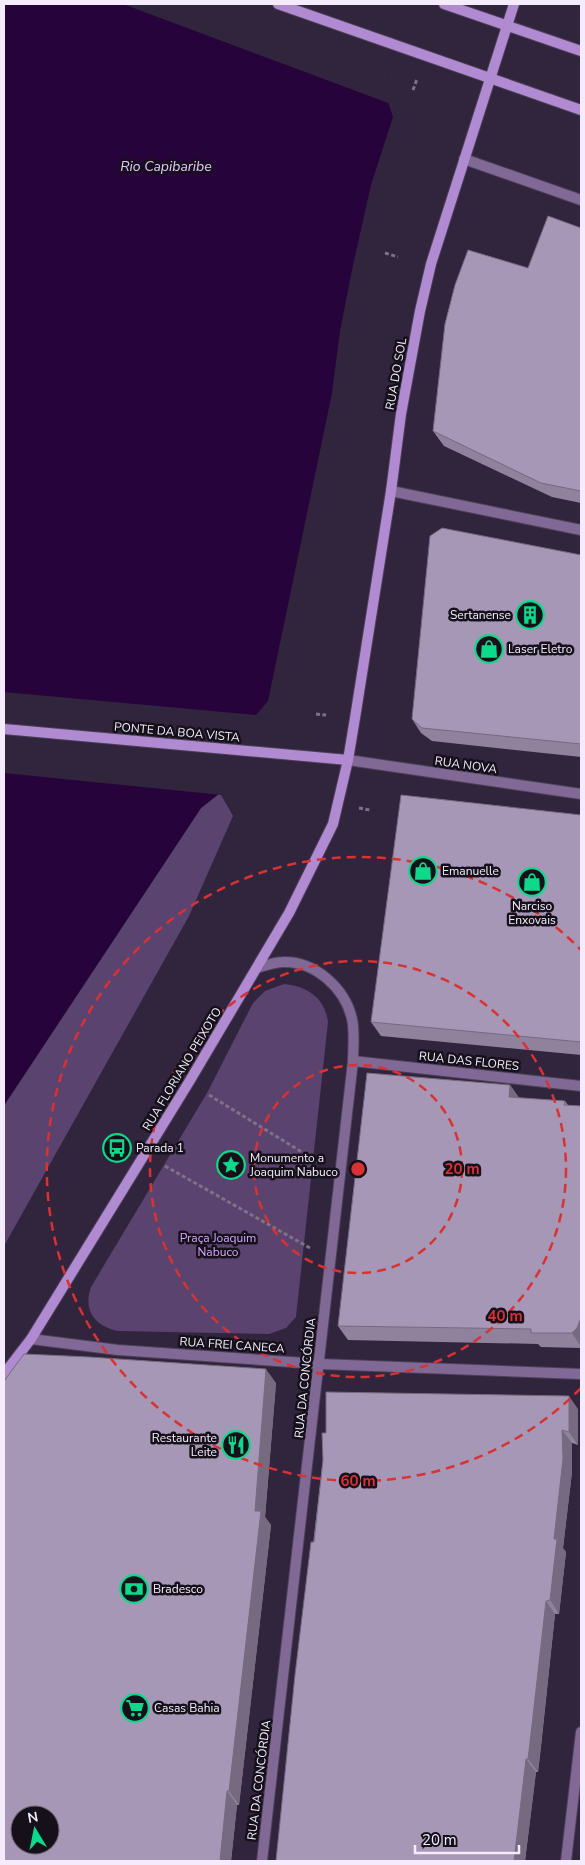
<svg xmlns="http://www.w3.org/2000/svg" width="585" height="1865" viewBox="0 0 585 1865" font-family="'Nunito Sans',sans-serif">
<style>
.green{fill:#5a436e}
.water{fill:#27033c}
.pier{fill:#31243d}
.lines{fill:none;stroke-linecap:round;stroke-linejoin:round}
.pedestrian-casing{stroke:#4c4058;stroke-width:12}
.minor-casing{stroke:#4c4058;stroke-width:12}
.tertiary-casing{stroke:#4c4058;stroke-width:12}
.secondary-casing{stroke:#4c4058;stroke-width:12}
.path{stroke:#7d7288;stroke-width:3;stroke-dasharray:4 2.5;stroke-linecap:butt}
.pedestrian{stroke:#806995;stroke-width:10}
.minor{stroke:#806995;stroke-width:10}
.tertiary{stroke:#806995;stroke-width:10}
.secondary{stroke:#b18bd2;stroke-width:10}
.wall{fill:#90829d}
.shaded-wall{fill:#756a7f}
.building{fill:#a797b6;stroke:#756a7f;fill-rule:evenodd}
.ring{fill:none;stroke:#d83233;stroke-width:2.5;stroke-dasharray:9 6}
.labels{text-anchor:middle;stroke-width:5;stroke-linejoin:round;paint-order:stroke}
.street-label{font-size:12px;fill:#f4ecfd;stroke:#16101b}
.poi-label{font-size:12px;fill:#f4ecfd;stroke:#16101b;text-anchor:start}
.park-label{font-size:12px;fill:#d6a6ff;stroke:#16101b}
.water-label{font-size:14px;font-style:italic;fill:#e1c5fb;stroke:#16101b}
.centre{fill:#d83233;stroke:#16101b;stroke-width:2.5}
.ring-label{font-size:15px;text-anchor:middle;font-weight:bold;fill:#d83233;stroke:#16101b;stroke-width:5;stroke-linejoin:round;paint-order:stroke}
</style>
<rect width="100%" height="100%" fill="#31243d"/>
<path class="green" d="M220,793L233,816L189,916L4,1246V1106L201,808Z
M284,984C307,986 325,998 328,1022L296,1317L286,1328L269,1334L118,1331C94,1326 83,1310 91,1287L207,1093L253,1003L265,991Z"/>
<path class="water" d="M4,4H398L386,96L393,117L371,185L353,265L340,331L332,393L268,701L256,715L235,750L220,793L201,808L4,1105Z"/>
<path class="pier" d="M123,4H401L388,81L391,104Z
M4,692L256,715L257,719L237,751L222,795L4,773Z"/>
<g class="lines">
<defs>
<path id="pedestrian" d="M391,491L581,530"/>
<path id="minor" d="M464,159L581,200
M348,760L581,794
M353,1061L581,1086
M320,1364L581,1374
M566,1861L581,1732"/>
<path id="tertiary" d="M257,968C265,966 274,962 283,962C315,961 345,988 352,1019C355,1032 353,1048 353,1061L262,1861
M31,1339L118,1350L320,1364"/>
<path id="secondary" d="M278,4L581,110
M444,4L581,51
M4,729L348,760
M4,1374L31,1339L189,1082L289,913L333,824L348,760L355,718L391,491L401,414L420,311L431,264L514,4"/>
</defs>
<use href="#pedestrian" class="pedestrian-casing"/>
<use href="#minor" class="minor-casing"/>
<use href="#tertiary" class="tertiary-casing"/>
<use href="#secondary" class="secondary-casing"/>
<path class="path" d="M413,90L417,79
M385,253L398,257
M316,714L326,715
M359,808L370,810
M209,1095L318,1162
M165,1166L310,1248"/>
<use href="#pedestrian" class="pedestrian"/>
<use href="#minor" class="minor"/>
<use href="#tertiary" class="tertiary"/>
<use href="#secondary" class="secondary"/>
</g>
<path class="wall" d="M581,228V503L552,497L444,446L433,431L528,268Z
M581,555V757L432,741L421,733L412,719Z
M581,815V1055L381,1036L371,1022Z
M510,1085L519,1098L565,1101L568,1105L581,1106V1348L541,1347L538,1344L348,1340L338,1326Z
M89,1357L276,1383L265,1517L271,1525L239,1805H237L231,1861Z
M578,1409V1445L572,1443V1472L563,1548L566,1552L559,1614H555L541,1747L538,1772H536L525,1861H276L326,1433Z"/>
<path class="shaded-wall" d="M510,1085L520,1099L509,1097Z
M581,1318V1347L572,1333Z
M266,1369L276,1383L265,1517L271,1525L239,1805L229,1791L255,1511Z
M569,1396L578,1409V1445L569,1432Z
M562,1430L572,1443V1472L563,1548L566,1552L559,1614L550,1600L554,1539Z
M546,1601L555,1614L538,1772L528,1759Z
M526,1759L536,1772L525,1861H514Z
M227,1791L237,1805L231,1861H220Z"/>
<path class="building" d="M548,216L581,228V491L541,483L433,431L445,324L455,285L468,250L528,268Z
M442,528L581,555V744L422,728L412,719L430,536Z
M401,795L581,815V1042L371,1022Z
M367,1073L510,1085L509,1097L565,1101L564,1105L581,1106V1318L577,1328L572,1333H531V1329L338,1326Z
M24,1354L89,1357L266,1369L255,1511H261L229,1791H227L220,1861H4V1381ZM20,1815H50V1845H20Z
M326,1392L569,1396V1432L562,1430L563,1459L554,1539H557L550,1600L546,1601L531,1734L528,1759H526L514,1861H276L295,1675L311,1542H314L323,1460L322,1433H326Z"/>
<g class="ring">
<circle cx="358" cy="1169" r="104"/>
<circle cx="358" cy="1169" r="208"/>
<path d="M581 1388A312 312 0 1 1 581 950"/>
</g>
<defs>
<symbol id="building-ring" viewBox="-11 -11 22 22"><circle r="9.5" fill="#16101b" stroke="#0dd98a" stroke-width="1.5"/><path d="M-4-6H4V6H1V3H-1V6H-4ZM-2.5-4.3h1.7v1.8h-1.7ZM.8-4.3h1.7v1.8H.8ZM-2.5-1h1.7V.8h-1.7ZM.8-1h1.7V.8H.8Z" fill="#0dd98a"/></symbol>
<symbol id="shop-ring" viewBox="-11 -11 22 22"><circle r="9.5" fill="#16101b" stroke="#0dd98a" stroke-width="1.5"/><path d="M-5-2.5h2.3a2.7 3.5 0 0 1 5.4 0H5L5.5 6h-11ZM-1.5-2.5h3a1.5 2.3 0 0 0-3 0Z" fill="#0dd98a"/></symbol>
<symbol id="bus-ring" viewBox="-11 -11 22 22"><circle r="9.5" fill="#16101b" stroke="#0dd98a" stroke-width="1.5"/><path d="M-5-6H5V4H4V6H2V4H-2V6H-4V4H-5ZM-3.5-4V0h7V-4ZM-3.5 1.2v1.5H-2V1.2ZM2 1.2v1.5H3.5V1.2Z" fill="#0dd98a"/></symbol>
<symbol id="sight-ring" viewBox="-11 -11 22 22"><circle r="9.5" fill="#16101b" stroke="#0dd98a" stroke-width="1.5"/><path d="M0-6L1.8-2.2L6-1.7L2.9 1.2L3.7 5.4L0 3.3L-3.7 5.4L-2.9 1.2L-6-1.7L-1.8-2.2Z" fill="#0dd98a"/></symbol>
<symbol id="restaurant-ring" viewBox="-11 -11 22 22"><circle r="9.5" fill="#16101b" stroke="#0dd98a" stroke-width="1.5"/><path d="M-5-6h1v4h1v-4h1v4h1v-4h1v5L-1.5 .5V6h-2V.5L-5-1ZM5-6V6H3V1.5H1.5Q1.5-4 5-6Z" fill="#0dd98a"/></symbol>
<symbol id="bank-ring" viewBox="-11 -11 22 22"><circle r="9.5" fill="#16101b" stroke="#0dd98a" stroke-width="1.5"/><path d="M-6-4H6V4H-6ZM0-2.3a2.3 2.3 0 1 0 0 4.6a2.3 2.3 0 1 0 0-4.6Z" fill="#0dd98a"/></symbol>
<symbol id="supermarket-ring" viewBox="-11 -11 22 22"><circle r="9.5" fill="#16101b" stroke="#0dd98a" stroke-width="1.5"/><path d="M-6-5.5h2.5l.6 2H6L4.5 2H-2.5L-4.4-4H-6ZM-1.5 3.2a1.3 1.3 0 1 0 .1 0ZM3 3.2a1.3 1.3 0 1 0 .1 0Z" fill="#0dd98a"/></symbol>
</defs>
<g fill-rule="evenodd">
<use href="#building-ring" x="514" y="599" width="32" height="32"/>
<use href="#shop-ring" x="473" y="633" width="32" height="32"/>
<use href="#shop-ring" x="407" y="855" width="32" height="32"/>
<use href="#shop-ring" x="516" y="866" width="32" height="32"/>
<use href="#bus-ring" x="101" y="1132" width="32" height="32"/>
<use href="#sight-ring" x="215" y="1149" width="32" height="32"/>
<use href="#restaurant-ring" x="220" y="1429" width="32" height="32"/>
<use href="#bank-ring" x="118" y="1573" width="32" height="32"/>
<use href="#supermarket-ring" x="119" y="1692" width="32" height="32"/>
</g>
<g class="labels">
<g class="street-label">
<text transform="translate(396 374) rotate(-80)" y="4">RUA DO SOL</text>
<text transform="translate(177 732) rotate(5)" y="4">PONTE DA BOA VISTA</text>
<text transform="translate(466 765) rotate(8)" y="4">RUA NOVA</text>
<text transform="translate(469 1061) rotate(6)" y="4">RUA DAS FLORES</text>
<text transform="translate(182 1069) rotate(-59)" y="4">RUA FLORIANO PEIXOTO</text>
<text transform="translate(232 1345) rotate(4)" y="4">RUA FREI CANECA</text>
<text transform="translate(305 1378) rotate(-84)" y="4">RUA DA CONCÓRDIA</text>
<text transform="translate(259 1780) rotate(-83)" y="4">RUA DA CONCÓRDIA</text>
</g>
<g class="poi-label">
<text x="511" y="619" text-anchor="end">Sertanense</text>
<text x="508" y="653">Laser Eletro</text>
<text x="442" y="875">Emanuelle</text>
<text x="532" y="910" text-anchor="middle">Narciso<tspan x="532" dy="14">Enxovais</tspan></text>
<text x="136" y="1152">Parada 1</text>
<text x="250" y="1162">Monumento a<tspan x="250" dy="14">Joaquim Nabuco</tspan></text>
<text x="217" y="1442" text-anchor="end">Restaurante<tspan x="217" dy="14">Leite</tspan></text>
<text x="153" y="1593">Bradesco</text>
<text x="154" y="1712">Casas Bahia</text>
</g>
<g class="park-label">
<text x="218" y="1242">Praça Joaquim<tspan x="218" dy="14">Nabuco</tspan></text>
</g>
<g class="water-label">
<text x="166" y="171">Rio Capibaribe</text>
</g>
</g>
<circle cx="358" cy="1169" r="8" class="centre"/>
<g class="ring-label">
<text x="462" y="1174">20 m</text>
<text x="505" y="1321">40 m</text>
<text x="358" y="1486">60 m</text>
</g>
<rect width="585" height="1865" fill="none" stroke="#f4ecfd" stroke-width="10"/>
<g transform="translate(35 1830) rotate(350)"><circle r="24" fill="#16101b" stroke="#6f6875"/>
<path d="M0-4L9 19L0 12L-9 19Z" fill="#0dd98a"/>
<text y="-8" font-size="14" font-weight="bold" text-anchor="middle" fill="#f4ecfd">N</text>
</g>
<path d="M415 1845v8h104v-8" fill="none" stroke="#f4ecfd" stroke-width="2.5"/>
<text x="422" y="1845" font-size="15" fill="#f4ecfd" stroke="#16101b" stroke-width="4" paint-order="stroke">20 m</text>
</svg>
